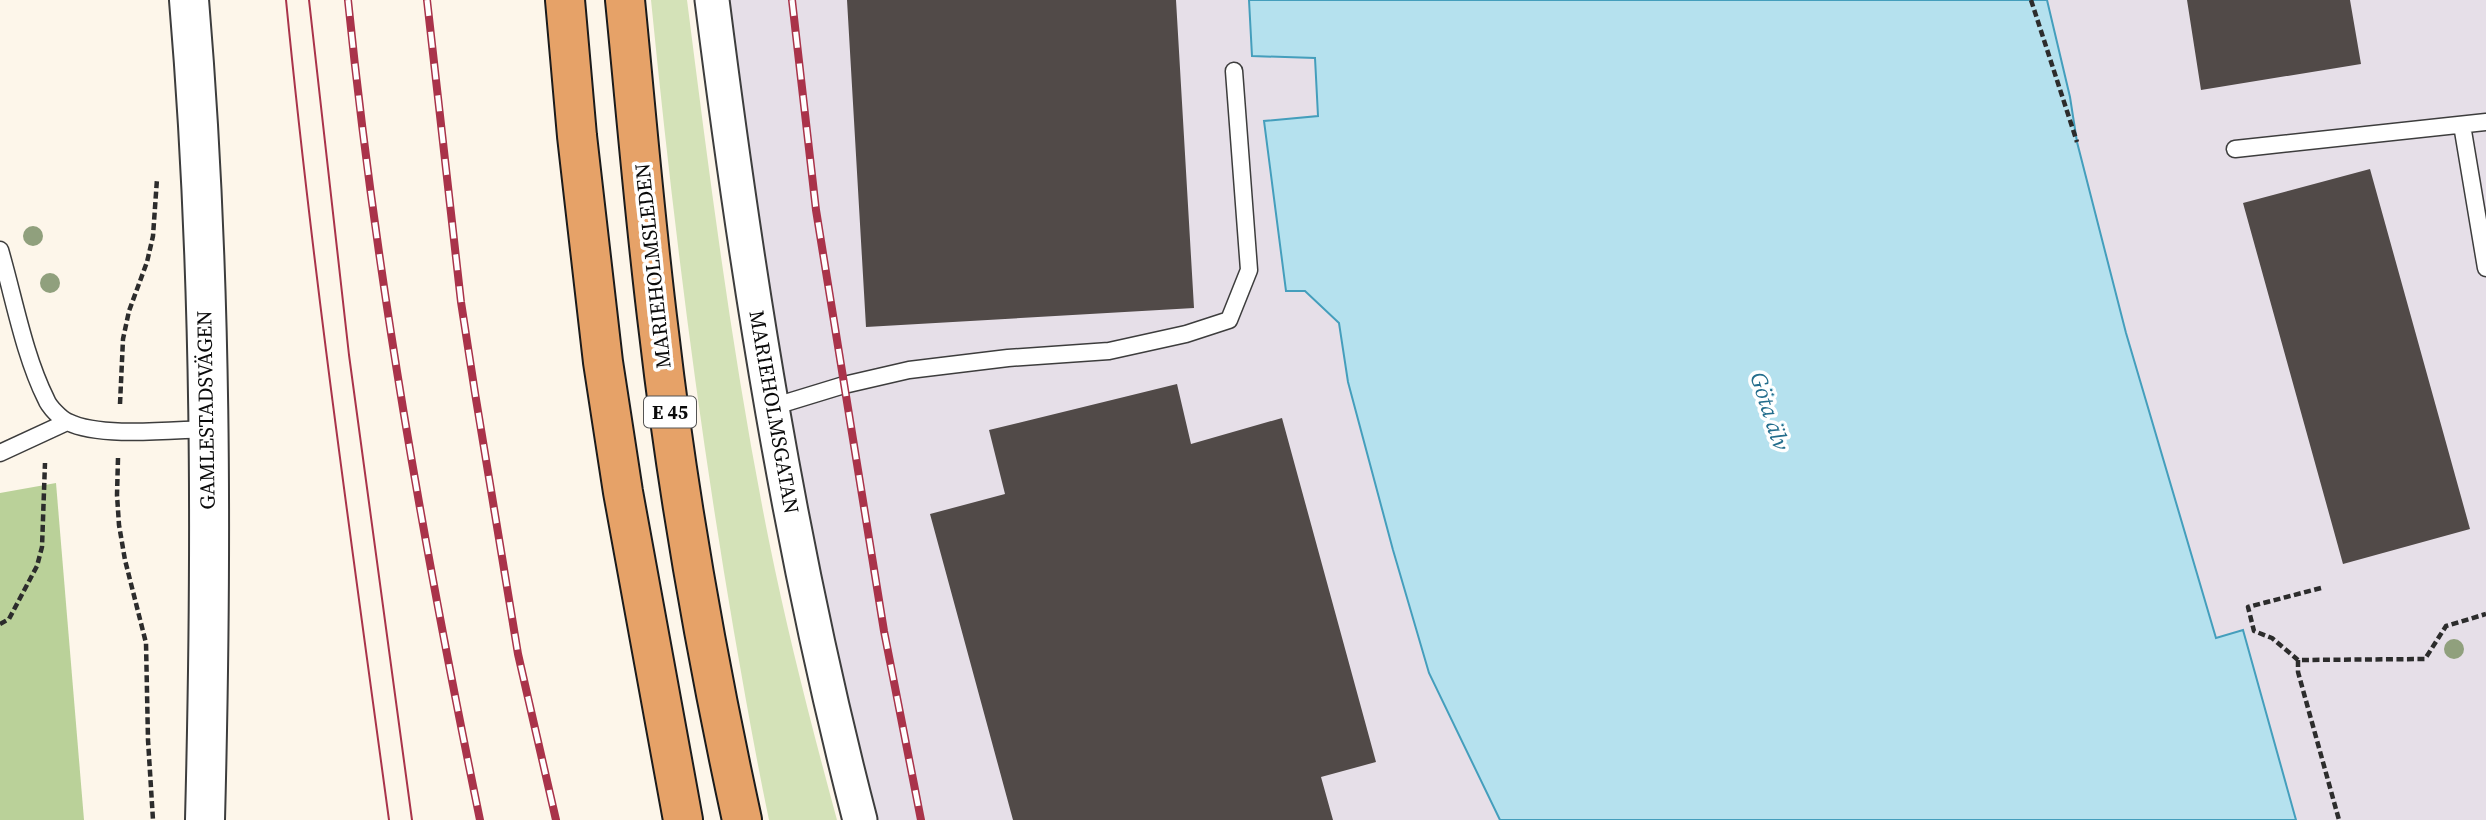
<svg xmlns="http://www.w3.org/2000/svg" width="2486" height="820" viewBox="0 0 2486 820" font-family="'Source Serif 4',serif">
<style>
.industrial{fill:#e6dfe8}
.green{fill:#d4e2b8}
.forest{fill:#bad199}
.water{fill:#b5e1ee;stroke:#449ebc;stroke-width:2}
.building{fill:#514a48}
.lines{fill:none;stroke-linecap:round;stroke-linejoin:round}
.service-casing{stroke:#3d3d3d;stroke-width:19}
.minor-casing{stroke:#3d3d3d;stroke-width:37}
.tertiary-casing{stroke:#3d3d3d;stroke-width:42}
.trunk-casing{stroke:#1b1b1b;stroke-width:42}
.path{stroke:#2c2c2c;stroke-width:4.5;stroke-dasharray:7 3.5;stroke-linecap:butt}
.service{stroke:#fff;stroke-width:16}
.minor{stroke:#fff;stroke-width:33}
.tertiary{stroke:#fff;stroke-width:38}
.trunk{stroke:#e6a268;stroke-width:38}
.tram{stroke:#a9334a;stroke-width:2}
.rail-casing{stroke:#a9334a;stroke-width:8}
.rail{stroke:#fff;stroke-width:5;stroke-dasharray:16;stroke-linecap:butt}
.tree{fill:#90a07d}
.labels{text-anchor:middle;stroke-width:7;stroke-linejoin:round;paint-order:stroke}
.shield{fill:#fff;stroke:#545454;stroke-width:2}
.shield-label{font-size:19px;font-weight:bold;fill:#0a0a0a}
.street-label{font-size:21px;fill:#0a0a0a;stroke:#fff}
.water-label{font-size:23px;font-style:italic;fill:#236d8c;stroke:#fff}
</style>
<rect width="100%" height="100%" fill="#fdf6ea"/>
<path class="industrial" d="M724,0H1249L1252,56L1315,58L1318,116L1264,121L1286,290L1305,291L1339,323L1348,382L1393,550L1429,673L1500,820H872L794,465Z
M2047,0H2486V820H2296L2243,631L2216,638L2126,333L2077,142L2070,97Z"/>
<path class="green" d="M651,0H687C710,181 733,362 769,541C788,635 812,728 837,820H769C756,758 745,695 734,632C698,422 672,212 651,0Z"/>
<path class="forest" d="M56,483L84,820H0V493Z"/>
<path class="water" d="M1249,0H2047L2070,97L2077,142L2126,333L2216,638L2243,630L2296,820H1500L1429,673L1393,550L1348,382L1339,323L1305,291H1286L1264,121L1318,116L1315,58L1252,56Z"/>
<path class="building" d="M847,0H1176L1194,308L866,327Z
M2187,0H2350L2361,64L2201,90Z
M2370,169L2470,529L2343,564L2243,203Z
M1177,384L1191,444L1282,418L1376,762L1321,777L1333,820H1013L930,514L1005,494L989,430Z"/>
<g class="lines">
<defs>
<path id="service" d="M2462,125L2486,268
M2235,149L2486,122
M0,250C14,298 24,355 46,399C49,407 61,419 68,422C100,438 172,430 208,429
M772,407L844,385L909,370L1008,358L1109,351L1186,334L1229,320L1249,270L1234,71
M0,453L67,422"/>
<path id="minor" d="M712,0C747,276 790,551 860,820"/>
<path id="tertiary" d="M189,0C212,272 212,547 205,820"/>
<path id="trunk" d="M565,0L577,136L603,362L623,492L683,820
M625,0C636,111 645,222 659,333C678,497 707,659 742,820"/>
</defs>
<use href="#service" class="service-casing"/>
<use href="#minor" class="minor-casing"/>
<use href="#tertiary" class="tertiary-casing"/>
<use href="#trunk" class="trunk-casing"/>
<path class="path" d="M2031,0L2077,142
M120,404L123,339L129,311L147,262L153,236L157,179
M118,458L117,495L119,525L125,560L146,643L148,740L153,820
M2321,588L2248,607L2254,631L2272,638L2298,660L2425,659L2446,626L2486,614
M0,624L9,619L37,566L42,547L45,463
M2298,660V672L2339,820"/>
<use href="#service" class="service"/>
<use href="#minor" class="minor"/>
<use href="#tertiary" class="tertiary"/>
<use href="#trunk" class="trunk"/>
<path class="tram" d="M286,0C313,274 352,547 389,820
M309,0L349,355L412,820"/>
<defs>
<path id="rail" d="M348,0C376,276 424,548 480,820
M427,0L461,302L475,393L518,654L556,820
M792,0L816,210L884,631L921,820"/>
</defs>
<use href="#rail" class="rail-casing"/>
<use href="#rail" class="rail"/>
</g>
<g class="tree">
<circle cx="33" cy="236" r="10"/>
<circle cx="50" cy="283" r="10"/>
<circle cx="2454" cy="649" r="10"/>
</g>
<g class="labels">
<rect class="shield" x="644" y="396.5" width="52" height="31" rx="5"/>
<g class="shield-label">
<text x="670" y="419">E 45</text>
</g>
<g class="street-label">
<text transform="translate(653 266) rotate(-96)" y="7">MARIEHOLMSLEDEN</text>
<text transform="translate(206 410) rotate(-91)" y="7">GAMLESTADSVÄGEN</text>
<text transform="translate(774 412) rotate(80)" y="7">MARIEHOLMSGATAN</text>
</g>
<g class="water-label">
<text transform="translate(1770 411) rotate(72)" y="8">Göta älv</text>
</g>
</g>
</svg>
